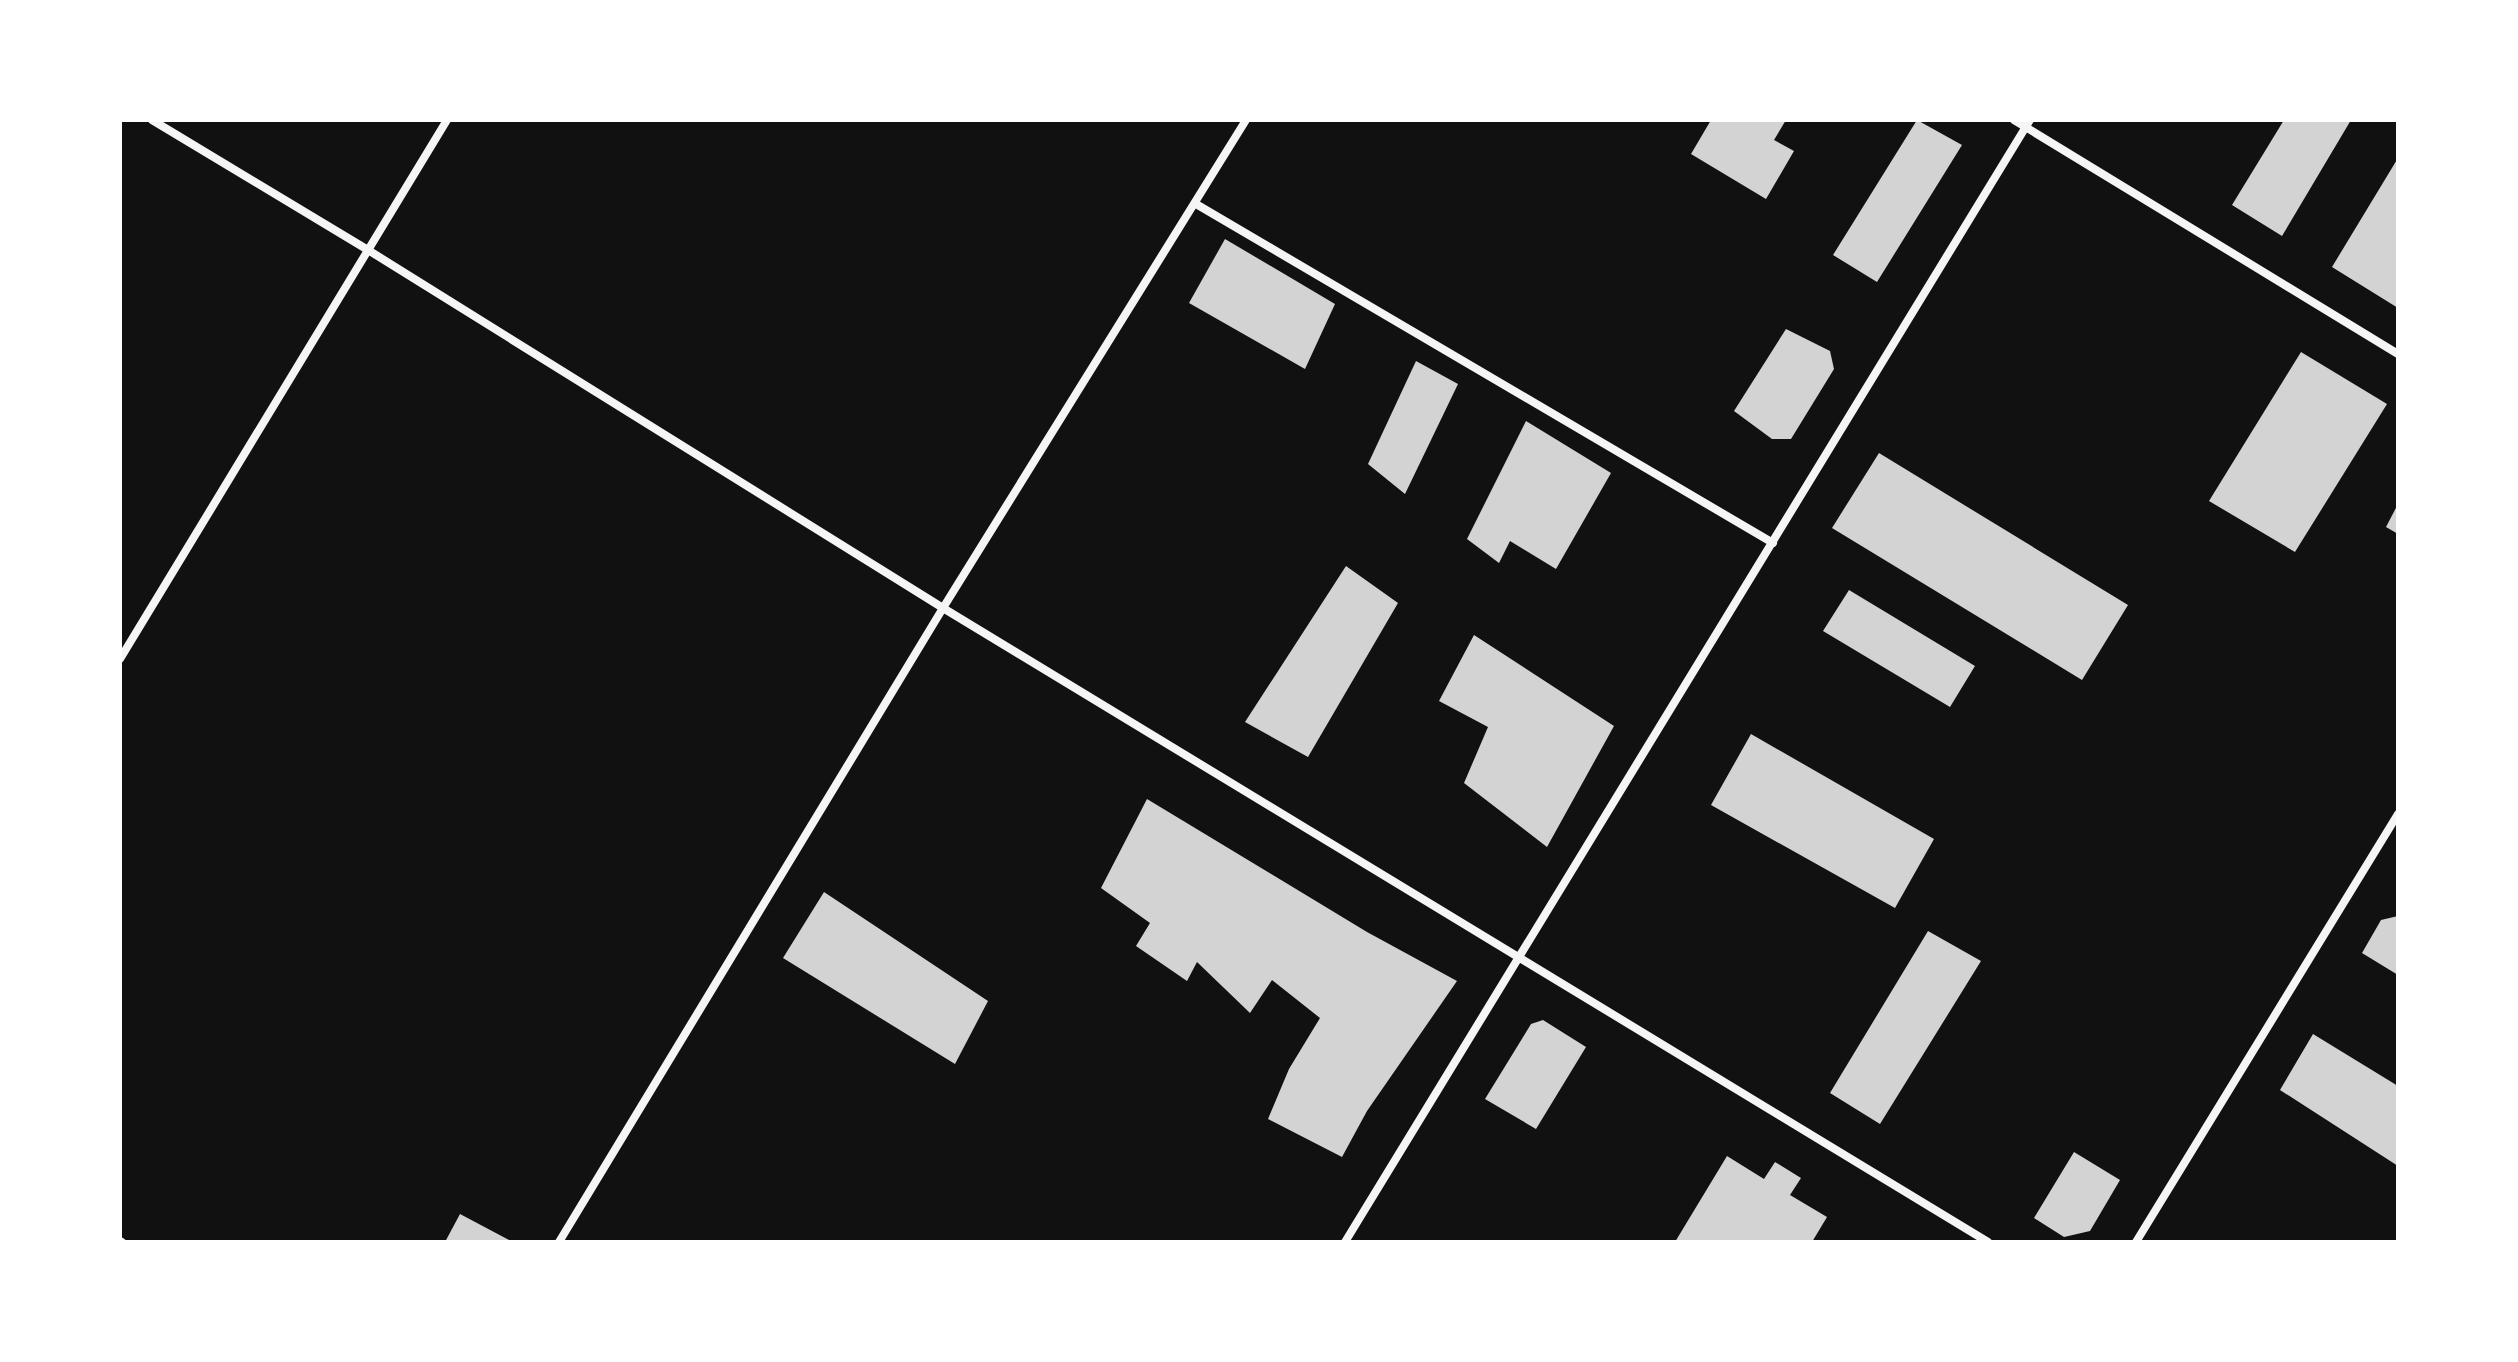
<svg xmlns="http://www.w3.org/2000/svg" width="2518" height="1362" viewBox="0 0 2518 1362" font-family="'Titillium Web',sans-serif">
<style>
.building{fill:#d3d3d3}
.lines{fill:none;stroke-linecap:round;stroke-linejoin:round}
.minor{stroke:#f5f5f5;stroke-width:8}
</style>
<rect width="100%" height="100%" fill="#111"/>
<path class="building" d="M1711,120H1786L1774,140L1794,151L1766,199L1691,154Z
M1917,120L1962,145L1877,282L1833,255Z
M2284,120H2351L2282,236L2232,205Z
M2398,158V308L2332,267Z
M1225,239L1335,304L1305,369L1189,303Z
M1786,329L1830,351L1834,369L1791,439H1772L1734,411Z
M2301,352L2387,404L2295,552L2209,501Z
M1416,361L1458,384L1405,494L1368,464Z
M1526,421L1611,473L1556,569L1510,541L1499,563L1467,539Z
M1879,453L2128,605L2082,680L1832,528Z
M2398,504V534L2386,527Z
M1346,566L1398,603L1308,757L1245,722Z
M1849,590L1975,666L1950,707L1823,631Z
M1474,635L1614,726L1547,847L1464,783L1488,727L1439,701Z
M1751,734L1934,839L1895,908L1711,805Z
M1147,799L1367,932L1457,981L1367,1111L1342,1157L1268,1119L1289,1069L1320,1018L1272,980L1250,1013L1197,962L1187,981L1136,946L1150,923L1101,888Z
M824,892L988,1001L955,1064L783,958Z
M2398,916V975L2362,953L2381,920Z
M1928,931L1981,961L1880,1124L1830,1093Z
M1543,1020L1586,1047L1536,1129L1485,1099L1531,1024Z
M2313,1034L2398,1086V1166L2280,1090Z
M2074,1152L2120,1180L2090,1231L2064,1237L2034,1218Z
M1727,1156L1764,1179L1775,1162L1801,1178L1790,1195L1827,1217L1812,1242H1675Z
M460,1214L513,1242H445Z"/>
<g class="lines">
<path class="minor" d="M152,120L368,250L943,608L1988,1242
M2014,120L2398,354
M1196,204L1773,543
M120,659L447,120
M120,1241L122,1242
M559,1242L943,608L1246,120
M1345,1242L2030,120
M2136,1242L2398,814"/>
</g>
<rect width="2518" height="1362" fill="none" stroke="#ffffff" stroke-width="244"/>
</svg>
